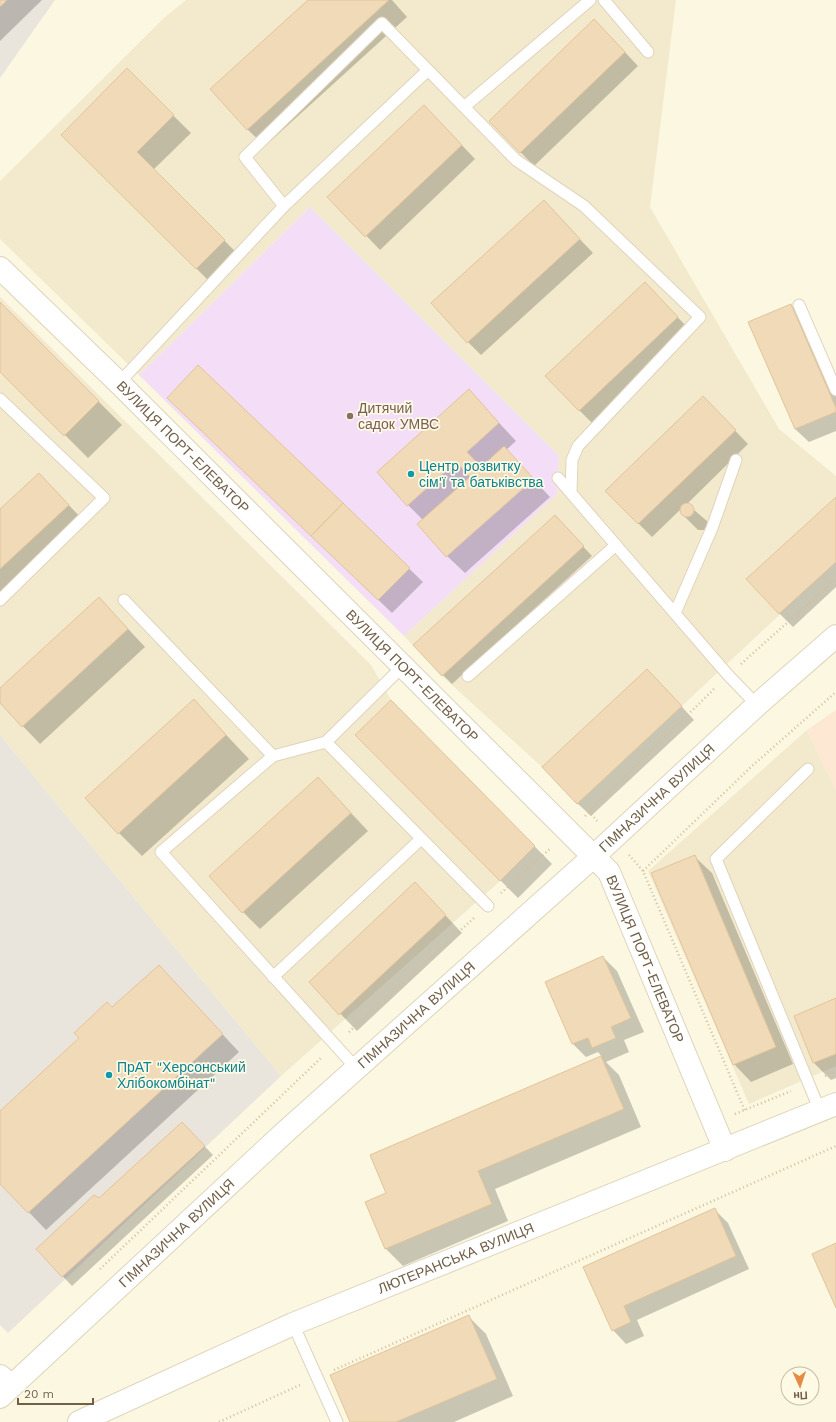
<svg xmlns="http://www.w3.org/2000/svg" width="836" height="1422" viewBox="0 0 836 1422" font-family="'Work Sans',sans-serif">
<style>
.residential{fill:#f3eace}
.commercial{fill:#fce8d3}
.industrial{fill:#eae5dc}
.education{fill:#f3ddf7}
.shadow{fill:#0003}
.building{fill:#f0dab8;stroke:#e2c499}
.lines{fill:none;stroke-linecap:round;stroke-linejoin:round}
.service-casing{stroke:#dfd4bc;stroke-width:13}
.minor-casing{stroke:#dfd4bc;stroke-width:24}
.tertiary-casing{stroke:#dfd4bc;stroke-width:24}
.path{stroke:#d4be9c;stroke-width:2.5;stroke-dasharray:1 3;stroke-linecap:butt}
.service{stroke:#fff;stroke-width:11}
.minor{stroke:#fff;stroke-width:22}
.tertiary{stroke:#fff;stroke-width:22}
.education-dot{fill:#8d6e63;stroke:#fffae5;stroke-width:1.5}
.culture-dot{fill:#0f9aa8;stroke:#fffae5;stroke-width:1.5}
.labels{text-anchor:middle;stroke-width:3.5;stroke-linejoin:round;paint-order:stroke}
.education-label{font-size:14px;fill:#785e54;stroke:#fffae5;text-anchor:start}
.street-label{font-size:14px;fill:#715f48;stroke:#fffae5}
.culture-label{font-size:14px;fill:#0d838f;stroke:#fffae5;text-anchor:start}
</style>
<rect width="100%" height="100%" fill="#fbf7e0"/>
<path class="residential" d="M186,0H676L650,207L779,429L836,476V562L577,804L542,767L442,676L404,636L557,494L559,456L310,207L139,375L0,239V181L164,18Z
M0,297L371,665L391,700L535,846L500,881L281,1076L0,735Z
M807,730L836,790V1066L749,1104L648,871Z"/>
<path class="commercial" d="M836,710V790L807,730Z"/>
<path class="industrial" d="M0,0H55L0,78Z
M0,735L281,1076L8,1333L0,1325Z"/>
<path class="education" d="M310,207L559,456L557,494L404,636L139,375Z"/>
<path class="shadow" d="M0,0H42L0,41Z
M309,0H392L407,17L265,146L247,129Z
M608,34L638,66L534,166L490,121Z
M127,70L191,133L153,170L242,258L214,286L62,135Z
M438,120L475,159L380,250L329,197Z
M557,215L593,253L481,355L468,342Z
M658,297L691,331L593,424L579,410Z
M0,303L122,425L88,458L0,370Z
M791,305L804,319L836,392V431L809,442L795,429Z
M469,391L516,441L506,450L550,497L465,573L447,556L423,520L408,505Z
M177,407L342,504L423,582L392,613Z
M716,411L748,444L687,504L707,521L708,525L704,530H698L681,513V509L652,537L606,491Z
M39,474L86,523L0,602V510Z
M836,498V587L793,627L779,613Z
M564,526L592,556L452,684L443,675Z
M116,616L145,647L40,744L0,702V689Z
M660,683L694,720L591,816L577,803Z
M194,701L249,759L142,856L119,833Z
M391,701L552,864L518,898L357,735Z
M335,796L368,831L260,929L243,912Z
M694,856L712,873L793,1064L751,1082L734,1064Z
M432,901L462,933L357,1031L310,982Z
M603,957L617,971L644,1032L624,1040L629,1052L606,1062L619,1075L641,1127L495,1189L508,1221L403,1266L386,1249L387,1194L371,1156L602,1057L598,1052L586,1057L573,1044L546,983Z
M176,984L239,1052L46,1230L0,1182V1112L112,1008Z
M836,999V1078L831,1080L814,1063Z
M191,1132L213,1155L72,1286L37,1249L100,1199Z
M714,1209L728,1223L749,1269L637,1320L644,1336L626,1344L613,1330L584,1268Z
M468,1316L486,1334L513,1396L454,1422H351Z"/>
<path class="building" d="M0,0H7L0,7Z
M308,0H389L247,130L210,89Z
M594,19L625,52L520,153L489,121Z
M127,68L174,115L137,152L225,240L196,269L61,135Z
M424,105L462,145L365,237L327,197Z
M544,200L580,239L467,343L431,303Z
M645,282L678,317L579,411L545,376Z
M0,302L99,401L64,436L0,372Z
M791,304L836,408V412L795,429L748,322Z
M198,365L343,503L311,536L167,398Z
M469,389L499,423L467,452L481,467L504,446L534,479L446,557L417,524L470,477L456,462L407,506L377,472Z
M703,396L736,430L638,524L605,491Z
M39,473L69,505L0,569V509Z
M836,497V562L779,614L746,579Z
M680 510a7 7 0 1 1 14 0a7 7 0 1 1-14 0Z
M343,503L410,568L378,600L311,536Z
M555,515L584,546L442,676L413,645Z
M99,597L128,629L22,727L0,703V688Z
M647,669L682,706L577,804L542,767Z
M194,699L226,735L118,834L85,798Z
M391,700L535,846L500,881L355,735Z
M318,777L351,813L242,913L209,876Z
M695,855L776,1047L733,1065L651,873Z
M415,882L446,915L339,1015L309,982Z
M603,956L631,1018L611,1027L616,1038L592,1048L588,1038L572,1044L545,982Z
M159,965L223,1034L28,1213L0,1184V1111L79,1038L74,1033L107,1002L112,1007Z
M836,998V1054L813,1063L794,1016Z
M601,1056L624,1109L478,1171L492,1204L385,1249L365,1202L386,1193L370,1155Z
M182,1122L205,1146L62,1277L36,1249L94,1195L99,1198Z
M715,1208L736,1256L624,1306L631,1322L612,1331L583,1267Z
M836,1243V1308L812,1254Z
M469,1315L497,1379L396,1422H350L330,1375Z"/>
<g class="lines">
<defs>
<path id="service" d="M604,0L648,52
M464,107L590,0
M284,206L245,157L382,23L516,160L584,206L700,317L578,446L572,460L571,493
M799,305L836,390
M119,383L284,206L427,71
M0,399L104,498L0,600
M558,478L728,675L757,705
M124,600L273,756
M675,613L712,528L736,460
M468,676L616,545
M326,742L488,906
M808,769L716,859L820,1111
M273,977L421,839
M356,1068L161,852L273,756L326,742L403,666
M293,1324L337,1422"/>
<g id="minor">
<path id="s1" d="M0,268L119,383L609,872L725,1150"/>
<path d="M0,1376L11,1386"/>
<path id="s2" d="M79,1422L293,1324L836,1104"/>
</g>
<g id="tertiary">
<path id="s3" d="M0,1397L284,1133L594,856L757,705L836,636"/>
</g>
</defs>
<use href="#service" class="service-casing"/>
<use href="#minor" class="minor-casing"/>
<use href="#tertiary" class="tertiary-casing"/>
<path class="path" d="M741,664L836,579
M589,811L597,821
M585,816L715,688
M629,855L643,871L745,1111
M643,871L752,766L836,692
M501,893L551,848
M349,1032L474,918
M825,1076L836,1072
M735,1114L791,1091
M100,1269L322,1057
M334,1370L836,1146
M219,1422L300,1385"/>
<use href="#service" class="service"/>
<use href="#minor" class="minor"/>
<use href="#tertiary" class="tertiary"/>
</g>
<circle class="education-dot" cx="350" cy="416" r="4"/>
<g class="culture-dot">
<circle cx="411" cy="474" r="4"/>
<circle cx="109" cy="1075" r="4"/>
</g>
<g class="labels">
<g class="education-label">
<text x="358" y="413">Дитячий<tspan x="358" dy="16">садок УМВС</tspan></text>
</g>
<g class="street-label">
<text dy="5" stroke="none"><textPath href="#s1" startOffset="256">ВУЛИЦЯ ПОРТ-ЕЛЕВАТОР</textPath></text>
<text dy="5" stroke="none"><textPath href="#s1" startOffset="580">ВУЛИЦЯ ПОРТ-ЕЛЕВАТОР</textPath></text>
<text dy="5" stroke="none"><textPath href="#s3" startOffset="889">ГІМНАЗИЧНА ВУЛИЦЯ</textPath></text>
<text dy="5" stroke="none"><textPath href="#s1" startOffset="952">ВУЛИЦЯ ПОРТ-ЕЛЕВАТОР</textPath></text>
<text dy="5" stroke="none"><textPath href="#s3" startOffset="565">ГІМНАЗИЧНА ВУЛИЦЯ</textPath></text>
<text dy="5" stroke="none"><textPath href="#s3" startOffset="241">ГІМНАЗИЧНА ВУЛИЦЯ</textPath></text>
<text dy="5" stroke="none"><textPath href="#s2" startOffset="411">ЛЮТЕРАНСЬКА ВУЛИЦЯ</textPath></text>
</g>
<g class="culture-label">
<text x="419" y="471">Центр розвитку<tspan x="419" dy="16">сім'ї та батьківства</tspan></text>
<text x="117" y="1072">ПрАТ "Херсонський<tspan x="117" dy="16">Хлібокомбінат"</tspan></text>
</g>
</g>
<g transform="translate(800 1386) rotate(177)"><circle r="19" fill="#fffae5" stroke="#c6bca6"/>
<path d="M0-3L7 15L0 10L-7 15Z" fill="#e48b46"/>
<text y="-6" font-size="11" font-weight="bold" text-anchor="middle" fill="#715f48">Пн</text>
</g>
<path d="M18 1398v6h75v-6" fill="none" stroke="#715f48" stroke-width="2"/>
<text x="24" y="1398" font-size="12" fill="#715f48" stroke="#fffae5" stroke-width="3" paint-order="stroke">20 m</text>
</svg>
